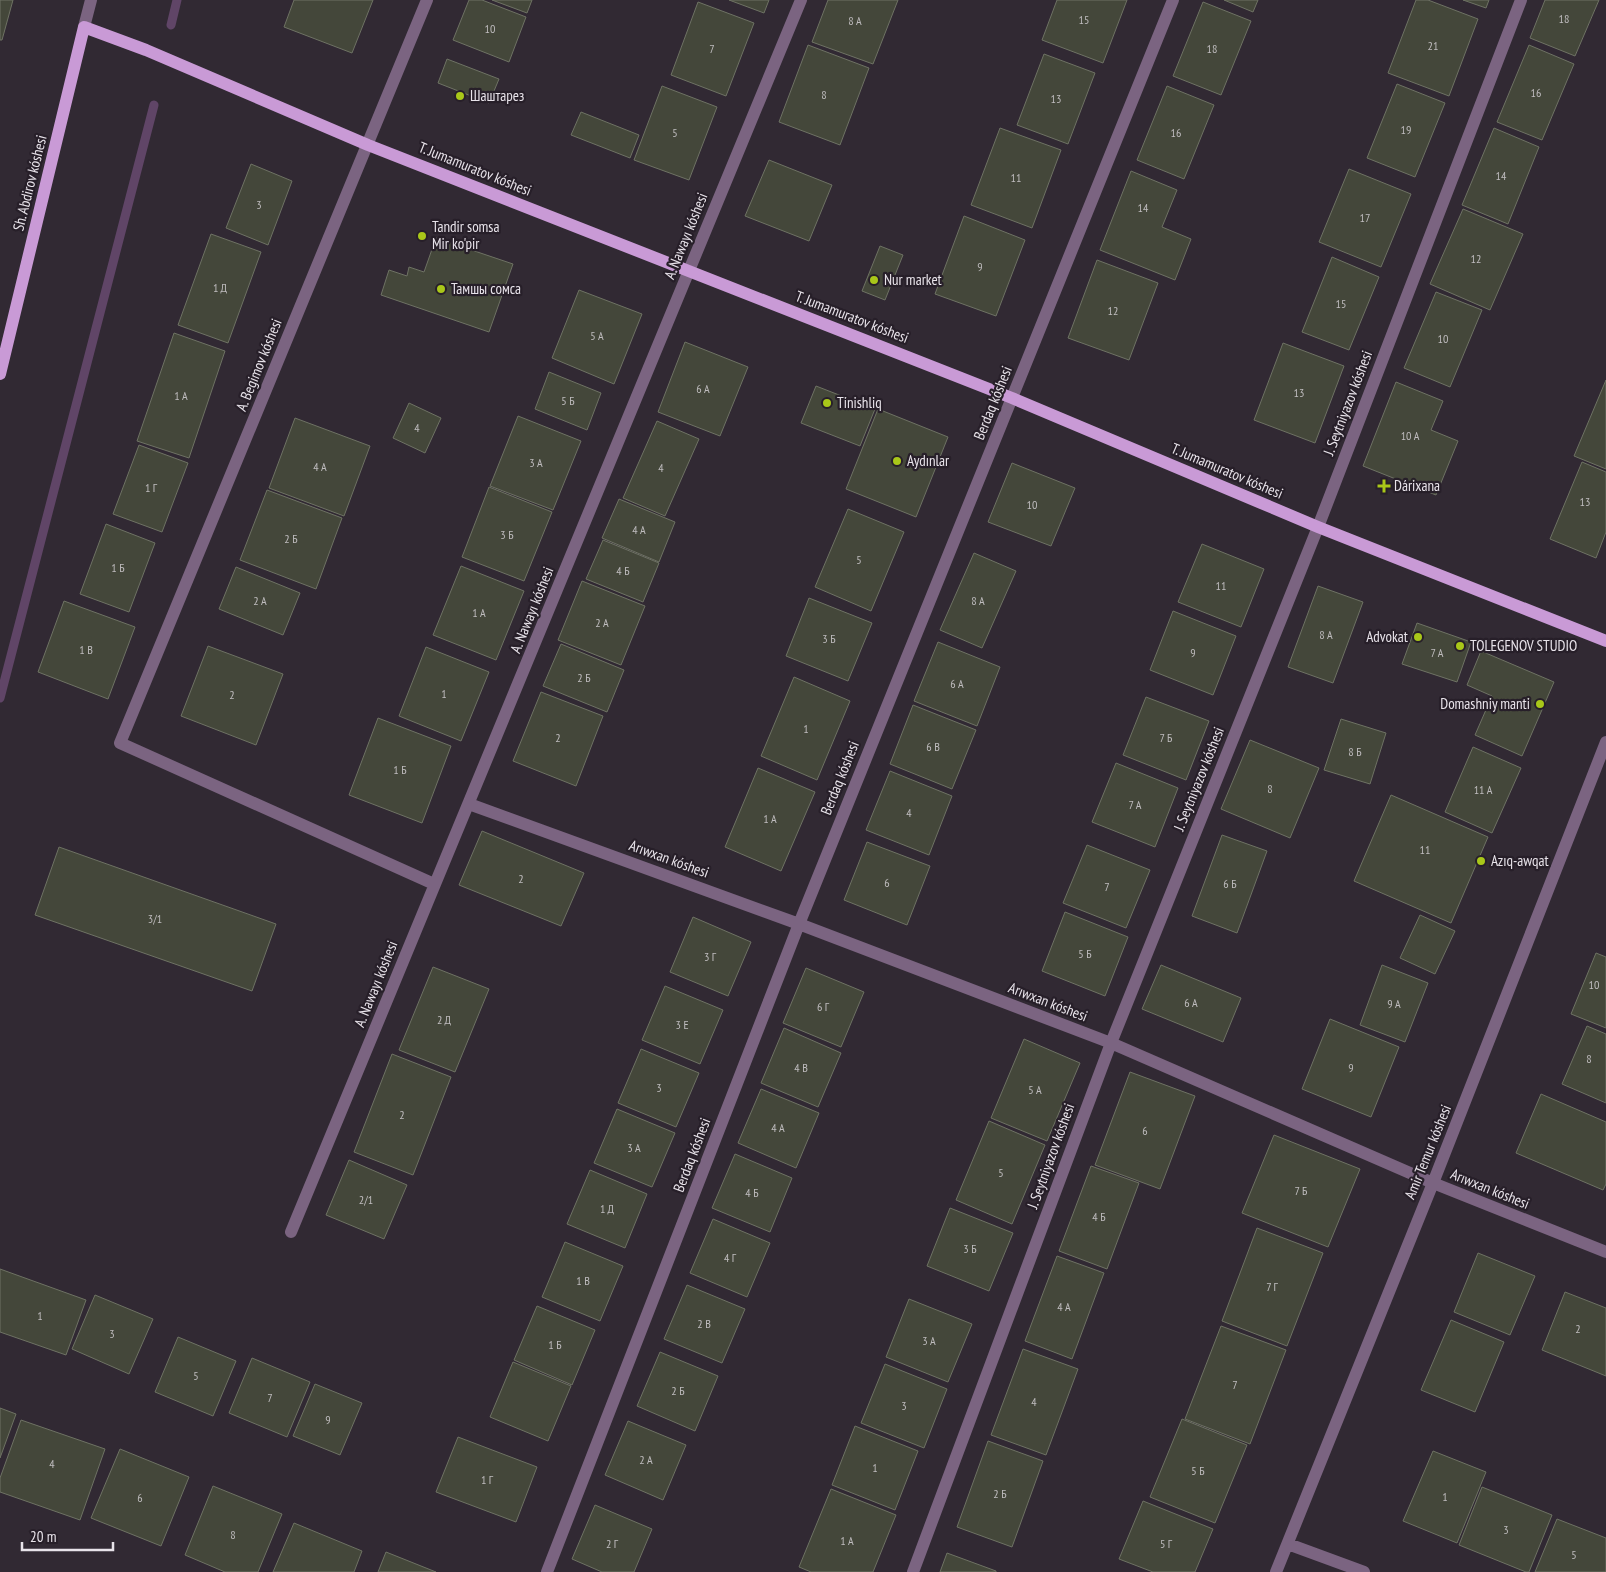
<svg xmlns="http://www.w3.org/2000/svg" width="1606" height="1572" viewBox="0 0 1606 1572" font-family="'PT Sans Narrow',sans-serif">
<style>
.lines{fill:none;stroke-linecap:round;stroke-linejoin:round}
.stream{stroke:#604567;stroke-width:9}
.building{fill:#44473a;stroke:#6e7264}
.minor{stroke:#7b6481;stroke-width:12}
.major{stroke:#c99ad6;stroke-width:12}
.poi-dot{fill:#a9c719;stroke:#271f29;stroke-width:2}
.labels{text-anchor:middle;stroke-width:4.5;stroke-linejoin:round;paint-order:stroke}
.number-label{font-size:12px;fill:#bfbcbe}
.poi-label{font-size:15px;fill:#e8e3ea;stroke:#271f29;text-anchor:start}
.street-label{font-size:15px;fill:#e8e3ea;stroke:#271f29}
</style>
<rect width="100%" height="100%" fill="#312933"/>
<g class="lines">
<path class="stream" d="M171,25L177,0
M0,698L154,105"/>
</g>
<path class="building" d="M0,0H13L2,40H0Z
M294,0H373L352,53L284,27Z
M469,0H482L526,17L509,62L453,40Z
M492,0H532L527,13Z
M729,0H769L764,13Z
M828,0H898L873,64L812,42Z
M1057,0H1127L1103,63L1042,40Z
M1224,0H1258L1253,12Z
M1416,0H1428L1478,19L1449,96L1388,73Z
M1463,0H1489L1486,8Z
M1545,0H1599L1575,56L1530,38Z
M698,2L754,23L726,96L671,75Z
M1203,2L1251,21L1221,95L1173,76Z
M808,45L869,68L840,145L779,122Z
M1529,45L1574,64L1542,140L1497,122Z
M1044,54L1095,73L1068,144L1017,125Z
M447,59L499,79L489,103L438,83Z
M1397,84L1445,103L1415,177L1367,158Z
M662,86L717,107L689,180L634,160Z
M1167,86L1214,105L1184,179L1137,160Z
M581,112L639,135L630,158L571,135Z
M1000,128L1061,150L1032,228L971,205Z
M1494,128L1539,147L1508,224L1462,205Z
M769,160L832,185L809,241L745,216Z
M251,164L292,181L268,245L226,228Z
M1349,169L1411,194L1381,267L1319,242Z
M1131,171L1177,190L1162,227L1191,239L1175,280L1100,250Z
M1463,209L1523,234L1490,310L1430,284Z
M964,216L1025,240L996,316L935,294Z
M211,234L261,252L228,343L178,325Z
M436,238L513,264L489,332L381,295L389,270L407,276L409,267L424,272Z
M880,246L903,255L885,300L862,291Z
M1332,257L1379,277L1349,350L1302,332Z
M1097,260L1158,283L1129,360L1068,338Z
M579,290L642,314L614,384L552,358Z
M1436,292L1482,310L1450,387L1404,368Z
M174,333L225,351L189,458L137,441Z
M685,342L748,367L720,436L658,412Z
M1283,343L1344,366L1315,443L1254,420Z
M549,372L601,393L587,430L535,409Z
M1606,380V469L1574,456Z
M1396,382L1443,401L1431,430L1458,441L1436,495L1363,466Z
M816,386L875,409L860,446L801,423Z
M409,403L441,418L425,453L393,438Z
M878,409L948,437L916,517L846,489Z
M518,416L581,441L553,510L490,486Z
M295,418L370,446L344,516L269,488Z
M657,421L699,439L665,516L623,498Z
M139,445L188,463L162,532L113,514Z
M1582,462L1606,472V532L1596,558L1550,539Z
M1012,463L1075,488L1051,546L988,522Z
M489,487L552,512L524,581L462,557Z
M267,490L342,518L316,589L240,560Z
M619,499L675,522L659,562L602,538Z
M848,509L904,532L871,611L815,587Z
M106,524L155,543L129,612L80,594Z
M603,540L659,563L643,602L586,579Z
M1202,544L1264,569L1241,627L1178,602Z
M974,553L1016,571L982,648L940,630Z
M461,566L524,591L496,660L433,635Z
M236,567L300,593L283,635L219,609Z
M582,581L645,606L621,665L558,640Z
M1318,586L1363,602L1333,683L1288,667Z
M809,598L872,623L848,681L786,656Z
M64,601L135,627L108,699L38,672Z
M1173,611L1236,636L1213,695L1150,670Z
M1417,623L1471,642L1457,682L1402,664Z
M938,642L1000,667L977,726L914,701Z
M561,644L624,670L607,712L543,686Z
M208,646L283,674L256,745L181,716Z
M426,647L489,672L461,741L399,716Z
M1481,651L1554,682L1522,756L1475,735L1492,696L1467,685Z
M794,677L850,701L817,780L761,756Z
M541,692L603,716L576,786L513,761Z
M1146,697L1209,721L1186,780L1123,755Z
M913,705L976,730L952,789L890,764Z
M378,718L451,746L422,823L349,795Z
M1341,719L1386,733L1370,784L1324,770Z
M1250,740L1319,768L1290,838L1221,809Z
M1473,747L1521,768L1492,833L1445,812Z
M1116,763L1178,788L1155,847L1092,822Z
M758,768L815,792L781,871L725,847Z
M890,771L952,796L929,855L866,830Z
M1391,795L1488,837L1451,923L1354,881Z
M482,831L584,873L561,926L459,885Z
M1222,835L1267,851L1237,933L1192,916Z
M867,842L930,866L907,925L844,900Z
M1087,845L1150,870L1126,928L1063,903Z
M59,847L276,924L252,991L35,915Z
M1065,912L1128,937L1105,996L1042,971Z
M1420,915L1455,931L1435,974L1400,958Z
M693,917L751,942L728,996L670,972Z
M1596,953L1606,957V1028L1571,1014Z
M1161,965L1241,998L1223,1042L1142,1009Z
M1382,965L1428,983L1405,1042L1360,1025Z
M433,967L489,989L455,1072L399,1050Z
M806,968L864,992L841,1047L783,1023Z
M665,986L723,1010L700,1064L642,1040Z
M1330,1019L1399,1047L1371,1117L1302,1089Z
M1587,1026L1606,1034V1103L1562,1084Z
M784,1028L841,1053L818,1107L761,1083Z
M1024,1039L1080,1063L1047,1141L991,1118Z
M641,1049L699,1073L676,1127L618,1103Z
M392,1054L451,1077L413,1175L354,1152Z
M1130,1072L1195,1096L1160,1189L1095,1165Z
M761,1089L819,1113L796,1168L738,1143Z
M1541,1094L1606,1122V1184L1603,1190L1516,1153Z
M617,1109L675,1133L652,1187L594,1163Z
M989,1121L1045,1145L1012,1224L956,1200Z
M1274,1135L1360,1169L1328,1247L1242,1213Z
M735,1154L792,1178L770,1232L712,1208Z
M349,1160L407,1185L384,1239L326,1215Z
M1091,1166L1139,1183L1107,1269L1059,1251Z
M590,1170L647,1194L625,1248L567,1224Z
M950,1208L1013,1233L989,1291L927,1266Z
M713,1219L770,1243L747,1297L690,1273Z
M1257,1228L1323,1253L1287,1346L1222,1321Z
M565,1242L623,1266L600,1321L542,1297Z
M1478,1253L1535,1276L1510,1335L1454,1312Z
M1057,1256L1104,1273L1072,1359L1025,1341Z
M0,1269L86,1300L66,1355L0,1332Z
M687,1285L745,1309L722,1363L664,1339Z
M1565,1292L1606,1308V1376L1542,1350Z
M95,1295L153,1319L129,1374L72,1349Z
M909,1299L972,1324L948,1382L886,1357Z
M537,1306L595,1330L572,1385L514,1360Z
M1451,1320L1504,1342L1475,1412L1421,1390Z
M1221,1326L1286,1350L1250,1444L1185,1419Z
M178,1337L236,1361L213,1416L155,1392Z
M1023,1349L1078,1369L1046,1455L991,1435Z
M660,1352L718,1376L695,1431L637,1406Z
M252,1358L310,1382L287,1437L229,1413Z
M513,1362L571,1386L548,1441L490,1417Z
M885,1364L947,1389L924,1448L861,1423Z
M315,1384L362,1403L340,1455L293,1436Z
M0,1408L16,1414L0,1458Z
M1182,1419L1247,1445L1215,1523L1150,1497Z
M21,1420L105,1449L80,1520L0,1492V1478Z
M628,1421L686,1445L663,1500L605,1475Z
M855,1426L918,1451L895,1510L832,1485Z
M458,1437L537,1467L516,1522L436,1492Z
M988,1441L1043,1461L1012,1547L957,1527Z
M120,1449L189,1477L161,1546L91,1518Z
M1433,1451L1486,1472L1457,1543L1403,1521Z
M213,1486L282,1514L258,1572H225L185,1555Z
M1482,1487L1552,1515L1529,1572H1526L1459,1545Z
M831,1489L896,1515L873,1572H811L799,1567Z
M1143,1501L1213,1529L1195,1572H1153L1119,1559Z
M595,1505L652,1529L634,1572H602L572,1559Z
M1557,1519L1606,1538V1572H1535Z
M294,1523L362,1551L354,1572H273Z
M386,1552L436,1572H378Z
M947,1553L996,1571V1572H940Z"/>
<g class="lines">
<path class="minor" d="M427,0L120,743L434,884
M84,27L91,0
M469,804L799,924L1111,1043L1433,1183L1606,1252
M291,1232L801,0
M1288,1544L1364,1572
M547,1572L799,924L1173,0
M913,1572L1111,1043L1318,527L1521,0
M1276,1572L1433,1183L1606,742"/>
<path class="major" d="M0,374L84,27L146,50L368,145L1012,398L1318,527L1606,641"/>
</g>
<g class="poi-dot">
<circle cx="460" cy="96" r="5"/>
<circle cx="422" cy="236" r="5"/>
<circle cx="874" cy="280" r="5"/>
<circle cx="441" cy="289" r="5"/>
<circle cx="827" cy="403" r="5"/>
<circle cx="897" cy="461" r="5"/>
<path d="M1381.5 478.5h5v5h5v5h-5v5h-5v-5h-5v-5h5z"/>
<circle cx="1418" cy="637" r="5"/>
<circle cx="1460" cy="646" r="5"/>
<circle cx="1540" cy="704" r="5"/>
<circle cx="1481" cy="861" r="5"/>
</g>
<g class="labels">
<g class="number-label">
<text x="1564" y="23">18</text>
<text x="1084" y="24">15</text>
<text x="855" y="25">8 А</text>
<text x="490" y="33">10</text>
<text x="1433" y="50">21</text>
<text x="712" y="53">7</text>
<text x="1212" y="53">18</text>
<text x="1536" y="97">16</text>
<text x="824" y="99">8</text>
<text x="1056" y="103">13</text>
<text x="1406" y="134">19</text>
<text x="675" y="137">5</text>
<text x="1176" y="137">16</text>
<text x="1501" y="180">14</text>
<text x="1016" y="182">11</text>
<text x="259" y="209">3</text>
<text x="1143" y="212">14</text>
<text x="1365" y="222">17</text>
<text x="1476" y="263">12</text>
<text x="980" y="271">9</text>
<text x="220" y="292">1 Д</text>
<text x="1341" y="308">15</text>
<text x="1113" y="315">12</text>
<text x="597" y="340">5 А</text>
<text x="1443" y="343">10</text>
<text x="703" y="393">6 А</text>
<text x="1299" y="397">13</text>
<text x="181" y="400">1 А</text>
<text x="568" y="405">5 Б</text>
<text x="417" y="432">4</text>
<text x="1410" y="440">10 А</text>
<text x="536" y="467">3 А</text>
<text x="320" y="471">4 А</text>
<text x="661" y="472">4</text>
<text x="151" y="492">1 Г</text>
<text x="1585" y="506">13</text>
<text x="1032" y="509">10</text>
<text x="639" y="534">4 А</text>
<text x="507" y="539">3 Б</text>
<text x="291" y="543">2 Б</text>
<text x="859" y="564">5</text>
<text x="118" y="572">1 Б</text>
<text x="623" y="575">4 Б</text>
<text x="1221" y="590">11</text>
<text x="260" y="605">2 А</text>
<text x="978" y="605">8 А</text>
<text x="479" y="617">1 А</text>
<text x="602" y="627">2 А</text>
<text x="1326" y="639">8 А</text>
<text x="829" y="643">3 Б</text>
<text x="86" y="654">1 В</text>
<text x="1193" y="657">9</text>
<text x="1437" y="657">7 А</text>
<text x="584" y="682">2 Б</text>
<text x="957" y="688">6 А</text>
<text x="444" y="698">1</text>
<text x="232" y="699">2</text>
<text x="806" y="733">1</text>
<text x="558" y="742">2</text>
<text x="1166" y="742">7 Б</text>
<text x="933" y="751">6 В</text>
<text x="1355" y="756">8 Б</text>
<text x="400" y="774">1 Б</text>
<text x="1270" y="793">8</text>
<text x="1483" y="794">11 А</text>
<text x="1135" y="809">7 А</text>
<text x="909" y="817">4</text>
<text x="770" y="823">1 А</text>
<text x="1425" y="854">11</text>
<text x="521" y="883">2</text>
<text x="887" y="887">6</text>
<text x="1230" y="888">6 Б</text>
<text x="1107" y="891">7</text>
<text x="155" y="923">3/1</text>
<text x="1085" y="958">5 Б</text>
<text x="710" y="961">3 Г</text>
<text x="1594" y="989">10</text>
<text x="1191" y="1007">6 А</text>
<text x="1394" y="1008">9 А</text>
<text x="823" y="1011">6 Г</text>
<text x="444" y="1024">2 Д</text>
<text x="682" y="1029">3 Е</text>
<text x="1589" y="1063">8</text>
<text x="801" y="1072">4 В</text>
<text x="1351" y="1072">9</text>
<text x="659" y="1092">3</text>
<text x="1035" y="1094">5 А</text>
<text x="402" y="1119">2</text>
<text x="778" y="1132">4 А</text>
<text x="1145" y="1135">6</text>
<text x="634" y="1152">3 А</text>
<text x="1001" y="1177">5</text>
<text x="1301" y="1195">7 Б</text>
<text x="752" y="1197">4 Б</text>
<text x="366" y="1204">2/1</text>
<text x="607" y="1213">1 Д</text>
<text x="1099" y="1221">4 Б</text>
<text x="970" y="1253">3 Б</text>
<text x="730" y="1262">4 Г</text>
<text x="583" y="1285">1 В</text>
<text x="1272" y="1291">7 Г</text>
<text x="1064" y="1311">4 А</text>
<text x="40" y="1320">1</text>
<text x="704" y="1328">2 В</text>
<text x="1578" y="1333">2</text>
<text x="112" y="1338">3</text>
<text x="929" y="1345">3 А</text>
<text x="555" y="1349">1 Б</text>
<text x="196" y="1380">5</text>
<text x="1235" y="1389">7</text>
<text x="678" y="1395">2 Б</text>
<text x="270" y="1402">7</text>
<text x="1034" y="1406">4</text>
<text x="904" y="1410">3</text>
<text x="328" y="1424">9</text>
<text x="646" y="1464">2 А</text>
<text x="52" y="1468">4</text>
<text x="875" y="1472">1</text>
<text x="1198" y="1475">5 Б</text>
<text x="487" y="1484">1 Г</text>
<text x="1000" y="1498">2 Б</text>
<text x="1445" y="1501">1</text>
<text x="140" y="1502">6</text>
<text x="1506" y="1534">3</text>
<text x="233" y="1539">8</text>
<text x="847" y="1545">1 А</text>
<text x="612" y="1548">2 Г</text>
<text x="1166" y="1548">5 Г</text>
<text x="1574" y="1559">5</text>
</g>
<g class="poi-label">
<text x="470" y="101">Шаштарез</text>
<text x="432" y="232">Tandir somsa<tspan x="432" dy="17">Mir ko'pir</tspan></text>
<text x="884" y="285">Nur market</text>
<text x="451" y="294">Тамшы сомса</text>
<text x="837" y="408">Tinishliq</text>
<text x="907" y="466">Aydınlar</text>
<text x="1394" y="491">Dárixana</text>
<text x="1408" y="642" text-anchor="end">Advokat</text>
<text x="1470" y="651">TOLEGENOV STUDIO</text>
<text x="1530" y="709" text-anchor="end">Domashniy manti</text>
<text x="1491" y="866">Azıq-awqat</text>
</g>
<g class="street-label">
<text transform="translate(475 169) rotate(22)" y="5">T. Jumamuratov kóshesi</text>
<text transform="translate(30 183) rotate(-76)" y="5">Sh. Abdirov kóshesi</text>
<text transform="translate(686 236) rotate(-68)" y="5">A. Nawayı kóshesi</text>
<text transform="translate(852 317) rotate(21)" y="5">T. Jumamuratov kóshesi</text>
<text transform="translate(259 365) rotate(-68)" y="5">A. Begimov kóshesi</text>
<text transform="translate(993 403) rotate(-68)" y="5">Berdaq kóshesi</text>
<text transform="translate(1348 403) rotate(-69)" y="5">J. Seytniyazov kóshesi</text>
<text transform="translate(1227 471) rotate(23)" y="5">T. Jumamuratov kóshesi</text>
<text transform="translate(532 610) rotate(-68)" y="5">A. Nawayı kóshesi</text>
<text transform="translate(840 778) rotate(-68)" y="5">Berdaq kóshesi</text>
<text transform="translate(1199 779) rotate(-68)" y="5">J. Seytniyazov kóshesi</text>
<text transform="translate(669 859) rotate(20)" y="5">Arıwxan kóshesi</text>
<text transform="translate(376 984) rotate(-68)" y="5">A. Nawayı kóshesi</text>
<text transform="translate(1048 1002) rotate(21)" y="5">Arıwxan kóshesi</text>
<text transform="translate(1428 1152) rotate(-68)" y="5">Amir Temur kóshesi</text>
<text transform="translate(692 1155) rotate(-69)" y="5">Berdaq kóshesi</text>
<text transform="translate(1051 1156) rotate(-70)" y="5">J. Seytniyazov kóshesi</text>
<text transform="translate(1490 1189) rotate(22)" y="5">Arıwxan kóshesi</text>
</g>
</g>
<path d="M22 1542v8h91v-8" fill="none" stroke="#e8e3ea" stroke-width="2.5"/>
<text x="30" y="1542" font-size="15" fill="#e8e3ea" stroke="#271f29" stroke-width="4" paint-order="stroke">20 m</text>
</svg>
